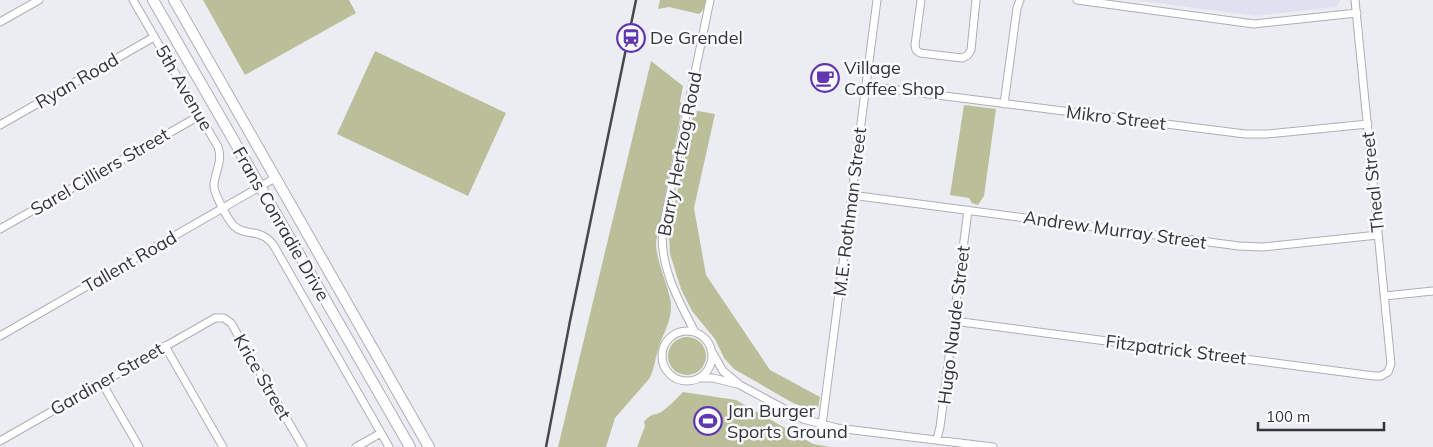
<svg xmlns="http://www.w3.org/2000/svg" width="1433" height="447" viewBox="0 0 1433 447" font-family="Mulish,sans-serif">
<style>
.built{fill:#dfe1ee}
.green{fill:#babf9a}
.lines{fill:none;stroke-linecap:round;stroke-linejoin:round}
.minor-casing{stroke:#aeafb4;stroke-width:9}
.secondary-casing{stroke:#aeafb4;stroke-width:12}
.minor{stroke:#fff;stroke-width:7}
.secondary{stroke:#fff;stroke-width:10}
.rail{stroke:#48484c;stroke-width:2.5}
.labels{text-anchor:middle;stroke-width:5;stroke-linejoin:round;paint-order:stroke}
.poi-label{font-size:18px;fill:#343437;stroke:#f9fafe;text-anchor:start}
.street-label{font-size:18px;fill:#343437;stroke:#f9fafe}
</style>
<rect width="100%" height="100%" fill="#ecedf2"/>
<path class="built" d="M1134,0H1340L1337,7L1255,16Z"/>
<path class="green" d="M203,0H349L356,13L245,75Z
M660,0H706L704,9L699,14L669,7L658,9Z
M375,51L506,113L468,196L337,134Z
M651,61L683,86L680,102L683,104L656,242C656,261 666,279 670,298C674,316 665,330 659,346C655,358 655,369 649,379L615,418L606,447H558Z
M964,105L996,109L984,196L978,205L972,203L969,198L950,195Z
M698,111L715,114L694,208L706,275L770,370L820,397L818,408L815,411L793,403L734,369L724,358L715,339L692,311L681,289L670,254L669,233L693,116L695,112Z
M668 356a19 19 0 1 1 38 0a19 19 0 1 1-38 0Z
M683,392L736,400L813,444L830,447H637L645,426L644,422C651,413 653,416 661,412C669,407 677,398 683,392Z"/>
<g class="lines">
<defs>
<path id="minor" d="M133,0L218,147C223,161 215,171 214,185C213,192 228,220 234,226C245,237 261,227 274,246L389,447
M921,0L915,45L916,50L920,53L962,58L968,55L971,50L976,0
M1077,0L1254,24L1357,13
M0,22L39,0
M866,86L1245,134H1268L1368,124
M1004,104L1017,8L1020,0
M0,125L154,37
M851,195L1239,246L1263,247L1378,235
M0,229L199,116
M1385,296L1433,291
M954,321L1374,376H1381L1388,372L1391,364L1355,0
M662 356a25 25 0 1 1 50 0a25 25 0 1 1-50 0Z
M695,332C678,300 658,264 663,227L710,0
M0,336L275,178
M165,346L223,447
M711,350L723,371L740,385L803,419L837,428L993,447
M699,378H713L737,384
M102,383L139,447
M822,425L877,0
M937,439L940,427L968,210
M0,441L215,318H224L231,323L303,447
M356,447L381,433"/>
<path id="secondary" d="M153,0L410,447
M174,0L429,447"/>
</defs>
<use href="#minor" class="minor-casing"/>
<use href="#secondary" class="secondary-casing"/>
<use href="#minor" class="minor"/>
<use href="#secondary" class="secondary"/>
<path class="rail" d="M546,447L570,321L636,0"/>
</g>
<defs>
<symbol id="station-ring" viewBox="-11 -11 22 22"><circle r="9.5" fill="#f9fafe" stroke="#6037af" stroke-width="1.5"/><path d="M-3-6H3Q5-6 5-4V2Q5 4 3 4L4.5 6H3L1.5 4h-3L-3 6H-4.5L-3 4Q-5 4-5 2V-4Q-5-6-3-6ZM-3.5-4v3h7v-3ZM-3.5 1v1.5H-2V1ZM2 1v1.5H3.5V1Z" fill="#6037af"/></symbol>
<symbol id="cafe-ring" viewBox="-11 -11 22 22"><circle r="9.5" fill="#f9fafe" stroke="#6037af" stroke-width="1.5"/><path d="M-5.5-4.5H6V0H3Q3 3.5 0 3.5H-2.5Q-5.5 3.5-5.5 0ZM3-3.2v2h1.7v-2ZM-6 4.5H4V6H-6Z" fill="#6037af"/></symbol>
<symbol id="stadium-ring" viewBox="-11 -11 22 22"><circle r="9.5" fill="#f9fafe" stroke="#6037af" stroke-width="1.5"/><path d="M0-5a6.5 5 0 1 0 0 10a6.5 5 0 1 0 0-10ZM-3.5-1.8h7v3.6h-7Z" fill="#6037af"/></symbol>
</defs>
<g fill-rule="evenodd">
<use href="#station-ring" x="615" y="22" width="32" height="32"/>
<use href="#cafe-ring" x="809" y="62" width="32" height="32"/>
<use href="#stadium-ring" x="692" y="405" width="32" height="32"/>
</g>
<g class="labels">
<g class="poi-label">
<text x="650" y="44">De Grendel</text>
<text x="844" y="74">Village<tspan x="844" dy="21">Coffee Shop</tspan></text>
<text x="727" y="417">Jan Burger<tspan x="727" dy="21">Sports Ground</tspan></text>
</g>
<g class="street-label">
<text transform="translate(77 81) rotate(-30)" y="6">Ryan Road</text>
<text transform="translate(184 88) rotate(60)" y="6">5th Avenue</text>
<text transform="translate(1116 118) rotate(7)" y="6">Mikro Street</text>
<text transform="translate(680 154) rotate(-79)" y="6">Barry Hertzog Road</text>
<text transform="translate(100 172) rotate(-30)" y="6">Sarel Cilliers Street</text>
<text transform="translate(1373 182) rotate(-96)" y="6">Theal Street</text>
<text transform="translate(850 212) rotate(-83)" y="6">M.E. Rothman Street</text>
<text transform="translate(281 224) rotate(60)" y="6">Frans Conradie Drive</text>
<text transform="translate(1115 230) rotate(8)" y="6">Andrew Murray Street</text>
<text transform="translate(130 262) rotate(-30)" y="6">Tallent Road</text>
<text transform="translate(954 325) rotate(-83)" y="6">Hugo Naude Street</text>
<text transform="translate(1176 350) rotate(7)" y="6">Fitzpatrick Street</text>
<text transform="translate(262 377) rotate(60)" y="6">Krice Street</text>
<text transform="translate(107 379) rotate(-30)" y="6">Gardiner Street</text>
</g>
</g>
<path d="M1258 422v8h126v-8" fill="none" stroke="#343437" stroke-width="2.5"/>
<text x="1266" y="422" font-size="15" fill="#343437" stroke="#f9fafe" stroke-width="4" paint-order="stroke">100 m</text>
</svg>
